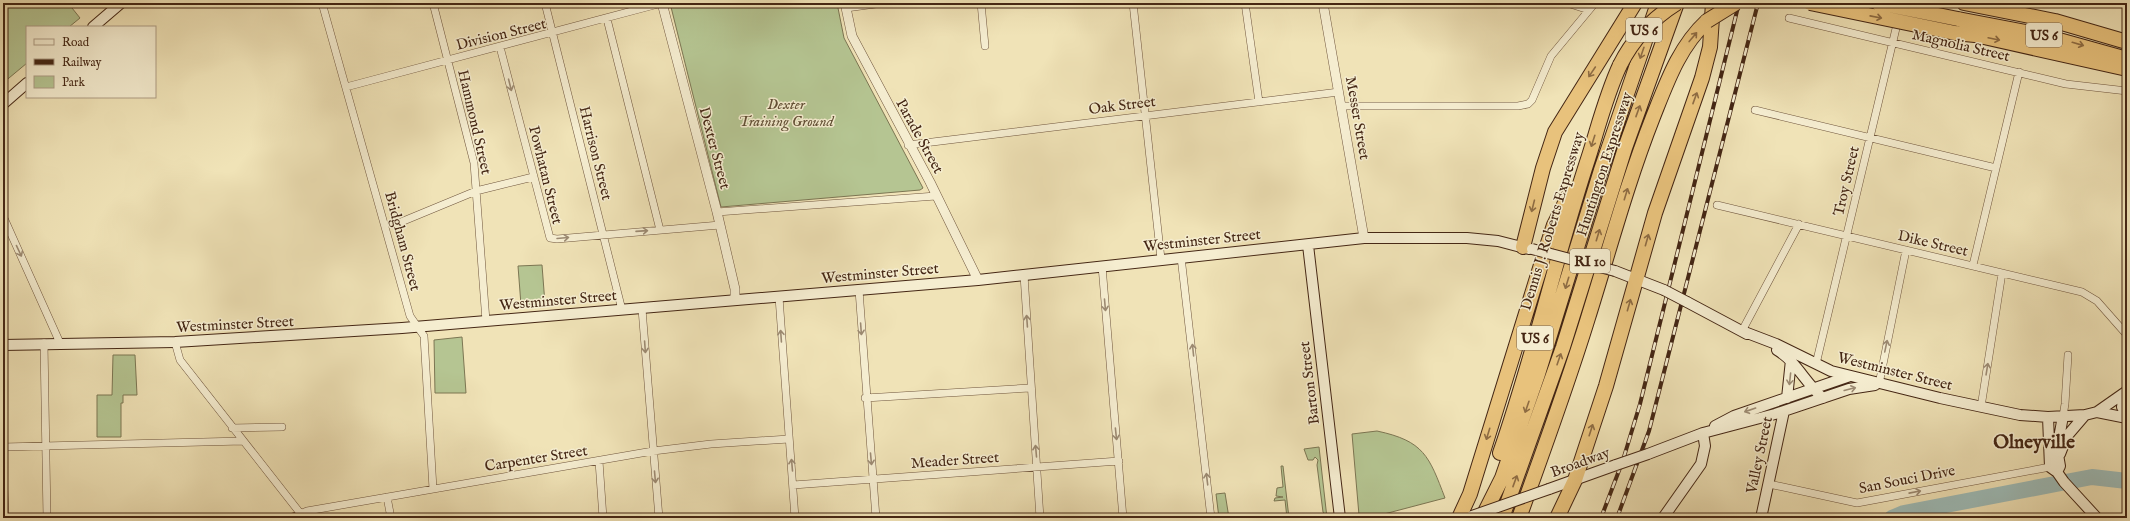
<svg xmlns="http://www.w3.org/2000/svg" width="2130" height="521" viewBox="0 0 2130 521" font-family="'IM FELL English',serif">
<style>
.green{fill:#b5c592;stroke:#7c7653}
.lines{fill:none;stroke-linecap:round;stroke-linejoin:round}
.river{stroke:#9ebcb8;stroke-width:16}
.minor-casing{stroke:#6f553d;stroke-width:8}
.tertiary-casing{stroke:#6f553d;stroke-width:10}
.secondary-casing{stroke:#442614;stroke-width:12}
.motorway-casing{stroke:#442614;stroke-width:16}
.minor{stroke:#f5edd0;stroke-width:7}
.tertiary{stroke:#f5edd0;stroke-width:9}
.secondary{stroke:#f5edd0;stroke-width:10}
.motorway{stroke:#e8c27c;stroke-width:14}
.rail-casing{stroke:#442614;stroke-width:4}
.rail{stroke:#f5edd0;stroke-width:2.5;stroke-dasharray:8;stroke-linecap:butt}
.secondary-bridge-casing{stroke:#442614;stroke-width:12;stroke-linecap:butt}
.motorway-bridge-casing{stroke:#442614;stroke-width:16;stroke-linecap:butt}
.secondary-bridge{stroke:#f5edd0;stroke-width:10}
.motorway-bridge{stroke:#e8c27c;stroke-width:14}
.oneway{stroke:#8e6c43}
.oneway2{stroke:#9c8a72}
.labels{text-anchor:middle;stroke-width:3;stroke-linejoin:round;paint-order:stroke}
.shield{fill:#f5edd0;stroke:#79624c;stroke-width:1}
.shield-label{font-size:14px;font-weight:bold;fill:#442614}
.street-label{font-size:15px;fill:#442614;stroke:#f5edd0}
.park-label{font-size:15px;font-style:italic;fill:#604e34;stroke:#f5edd0}
.district-label{font-size:19px;font-weight:bold;fill:#442614;stroke:#f5edd0}
</style>
<rect width="100%" height="100%" fill="#f0e3b7"/>
<filter id="stains"><feTurbulence type="fractalNoise" baseFrequency=".005" numOctaves="4"/><feColorMatrix values="0 0 0 0 .2 0 0 0 0 .09 0 0 0 0 .02 0 0 0 .5 -.17"/></filter>
<radialGradient id="worn" r=".72"><stop offset=".6" stop-color="#630" stop-opacity="0"/><stop offset="1" stop-color="#630" stop-opacity=".3"/></radialGradient>
<path class="green" d="M11,3H68L80,18L69,27H27V63L3,83V10Z
M670,3H837L844,38L923,188L920,190L721,207Z
M542,265L545,304L521,305L518,266Z
M462,337L466,393H435L434,340Z
M113,355H135L137,395H123V403H121V437H97V395H112Z
M1377,431C1424,441 1429,456 1445,498L1369,518H1364L1359,515L1352,434Z
M1319,447L1327,518L1323,512L1317,465L1318,460L1315,457L1313,460H1308L1304,449Z
M1281,466H1283L1289,518H1287L1285,500L1274,501L1275,498L1283,497L1276,496L1277,488L1283,487Z
M1225,493L1229,518H1219L1216,494Z"/>
<g class="lines">
<path class="river" d="M1892,518L1904,513L2092,477L2127,481"/>
<defs>
<path id="minor" d="M322,3L410,316L424,336L433,489
M433,3L474,163L486,321
M545,3L622,310
M981,3L985,46
M1133,3L1161,259
M1245,3L1259,102
M1567,3L1589,10
M846,8L883,3
M1789,18L2066,84L2127,91
M607,19L660,230
M500,47L550,238L557,239L720,225
M346,87L662,3
M1341,106H1518L1528,104L1532,100L1551,56L1595,3
M1755,110L1996,168
M908,145L1339,92
M1717,205L2082,292L2097,301L2127,335
M717,212L936,196
M3,216L60,343
M401,222L476,191L533,177
M1181,257L1211,518
M1973,265L2019,72
M1102,266L1123,518
M1024,275L1040,518
M859,290L876,518
M779,297L795,518
M642,309L659,518
M1742,331L1799,224
M175,342L180,360L304,518
M44,343L47,518
M1816,364L1898,20
M1879,384L1906,250
M865,398L1030,388
M1981,407L2002,273
M2063,416L2065,404L2068,355
M232,428L282,427
M3,447L243,441
M3,460L5,518
M599,461L603,518
M1769,484L1857,503L2050,467
M793,485L1119,461
M387,497L391,518
M290,518L307,511L653,451L711,444L789,439"/>
<path id="tertiary" d="M662,3L717,212L735,289V300
M845,3L852,36L930,182L978,280
M1323,3L1364,238"/>
<path id="secondary" d="M93,27L121,3
M3,104L27,83
M1308,245L1340,518
M1615,271L1664,290
M1687,302L1747,334
M1742,331L1776,344L1831,371L1940,398L2020,415L2048,417L2085,415L2097,412L2127,391
M3,345L175,342L402,328L978,280L1364,238H1467L1498,241L1529,249
M1777,350C1797,362 1805,383 1823,398
M2124,394L2122,407L2127,416
M1787,398L1791,360
M2097,412L2127,418
M2048,417L2050,467L2057,472L2064,482L2097,518
M1715,426L1734,416L1850,376
M1648,454L1703,433L1775,414L1849,389L1875,385
M2060,454L2067,436L2085,415
M2057,472L2060,466L2057,449L2063,416
M1549,489L1616,465
M1663,518L1701,464L1705,446L1703,433
M1761,518L1784,411"/>
<path id="motorway" d="M1964,3L2055,21L2127,42
M1958,19L2041,35L2127,59
M1955,33L1975,35L2127,69
M1523,247L1543,168L1555,132L1635,3
M1500,453C1534,356 1556,256 1588,159C1598,128 1606,95 1620,65
M1459,518L1470,494L1545,252L1554,225L1570,193
M1482,518L1502,478L1538,374L1601,170L1658,3
M1502,518L1563,347L1625,148L1677,3
M1519,518C1543,452 1567,386 1588,318C1609,251 1627,183 1653,117C1667,82 1679,47 1707,21
M1557,518L1575,480L1606,386L1655,213L1702,78L1710,47L1713,3"/>
</defs>
<use href="#minor" class="minor-casing"/>
<use href="#tertiary" class="tertiary-casing"/>
<use href="#secondary" class="secondary-casing"/>
<use href="#motorway" class="motorway-casing"/>
<use href="#minor" class="minor"/>
<use href="#tertiary" class="tertiary"/>
<use href="#secondary" class="secondary"/>
<use href="#motorway" class="motorway"/>
<defs>
<path id="rail" d="M1601,518L1623,460L1640,404L1739,3
M1617,518L1649,431L1758,3"/>
</defs>
<use href="#rail" class="rail-casing"/>
<use href="#rail" class="rail"/>
<defs>
<path id="secondary-bridge" d="M1532,249L1615,271
M1664,290L1687,302
M1616,465L1648,454
M1472,516L1549,489"/>
<path id="motorway-bridge" d="M1810,3L1955,33
M1878,3L1958,19
M1707,21L1736,3
M1620,65C1633,39 1653,18 1677,3"/>
</defs>
<use href="#secondary-bridge" class="secondary-bridge-casing"/>
<use href="#motorway-bridge" class="motorway-bridge-casing"/>
<use href="#secondary-bridge" class="secondary-bridge"/>
<use href="#motorway-bridge" class="motorway-bridge"/>
</g>
<defs><path id="oneway-shaft" d="M-6 0H5M1.5-3L5.5 0L1.5 3" fill="none" stroke-width="1.6" stroke-linecap="round" stroke-linejoin="round"/></defs>
<g class="oneway">
<use href="#oneway-shaft" transform="translate(1876 17) rotate(11)"/>
<use href="#oneway-shaft" transform="translate(1693 37) rotate(-50)"/>
<use href="#oneway-shaft" transform="translate(1994 39) rotate(12)"/>
<use href="#oneway-shaft" transform="translate(2078 44) rotate(16)"/>
<use href="#oneway-shaft" transform="translate(1642 53) rotate(109)"/>
<use href="#oneway-shaft" transform="translate(1592 72) rotate(124)"/>
<use href="#oneway-shaft" transform="translate(1695 98) rotate(-70)"/>
<use href="#oneway-shaft" transform="translate(1638 111) rotate(-70)"/>
<use href="#oneway-shaft" transform="translate(1593 141) rotate(108)"/>
<use href="#oneway-shaft" transform="translate(1626 194) rotate(-73)"/>
<use href="#oneway-shaft" transform="translate(1533 206) rotate(104)"/>
<use href="#oneway-shaft" transform="translate(1598 235) rotate(-73)"/>
<use href="#oneway-shaft" transform="translate(1647 240) rotate(-74)"/>
<use href="#oneway-shaft" transform="translate(1567 283) rotate(107)"/>
<use href="#oneway-shaft" transform="translate(1629 305) rotate(-74)"/>
<use href="#oneway-shaft" transform="translate(1559 359) rotate(-71)"/>
<use href="#oneway-shaft" transform="translate(1527 407) rotate(109)"/>
<use href="#oneway-shaft" transform="translate(1591 430) rotate(-72)"/>
<use href="#oneway-shaft" transform="translate(1488 434) rotate(107)"/>
<use href="#oneway-shaft" transform="translate(1515 481) rotate(-70)"/>
</g>
<g class="oneway2">
<use href="#oneway-shaft" transform="translate(510 85) rotate(76)"/>
<use href="#oneway-shaft" transform="translate(642 231) rotate(-4)"/>
<use href="#oneway-shaft" transform="translate(563 238) rotate(-5)"/>
<use href="#oneway-shaft" transform="translate(19 251) rotate(65)"/>
<use href="#oneway-shaft" transform="translate(1105 305) rotate(85)"/>
<use href="#oneway-shaft" transform="translate(1027 321) rotate(-94)"/>
<use href="#oneway-shaft" transform="translate(861 329) rotate(86)"/>
<use href="#oneway-shaft" transform="translate(781 336) rotate(-94)"/>
<use href="#oneway-shaft" transform="translate(1886 346) rotate(-78)"/>
<use href="#oneway-shaft" transform="translate(645 347) rotate(86)"/>
<use href="#oneway-shaft" transform="translate(1193 350) rotate(-96)"/>
<use href="#oneway-shaft" transform="translate(1987 369) rotate(-81)"/>
<use href="#oneway-shaft" transform="translate(1790 379) rotate(96)"/>
<use href="#oneway-shaft" transform="translate(1850 389) rotate(-14)"/>
<use href="#oneway-shaft" transform="translate(1750 410) rotate(161)"/>
<use href="#oneway-shaft" transform="translate(1116 434) rotate(84)"/>
<use href="#oneway-shaft" transform="translate(1036 451) rotate(-95)"/>
<use href="#oneway-shaft" transform="translate(871 459) rotate(85)"/>
<use href="#oneway-shaft" transform="translate(792 465) rotate(-95)"/>
<use href="#oneway-shaft" transform="translate(655 477) rotate(85)"/>
<use href="#oneway-shaft" transform="translate(1207 479) rotate(-97)"/>
<use href="#oneway-shaft" transform="translate(1915 492) rotate(-11)"/>
</g>
<g class="labels">
<g class="shield">
<rect x="1626" y="18" width="36" height="24" rx="3"/>
<rect x="2026" y="23" width="36" height="24" rx="3"/>
<rect x="1570" y="249" width="40" height="24" rx="3"/>
<rect x="1517" y="326" width="36" height="24" rx="3"/>
</g>
<g class="shield-label">
<text x="1644" y="35">US 6</text>
<text x="2044" y="40">US 6</text>
<text x="1590" y="266">RI 10</text>
<text x="1535" y="343">US 6</text>
</g>
<g class="street-label">
<text transform="translate(501 34) rotate(-14)" y="5">Division Street</text>
<text transform="translate(1961 45) rotate(13)" y="5">Magnolia Street</text>
<text transform="translate(1122 105) rotate(-7)" y="5">Oak Street</text>
<text transform="translate(1358 118) rotate(80)" y="5">Messer Street</text>
<text transform="translate(475 122) rotate(77)" y="5">Hammond Street</text>
<text transform="translate(920 136) rotate(61)" y="5">Parade Street</text>
<text transform="translate(715 148) rotate(75)" y="5">Dexter Street</text>
<text transform="translate(596 153) rotate(76)" y="5">Harrison Street</text>
<text transform="translate(1604 164) rotate(-72)" y="5">Huntington Expressway</text>
<text transform="translate(546 175) rotate(76)" y="5">Powhatan Street</text>
<text transform="translate(1846 181) rotate(-77)" y="5">Troy Street</text>
<text transform="translate(1552 221) rotate(-73)" y="5">Dennis J. Roberts Expressway</text>
<text transform="translate(1202 240) rotate(-6)" y="5">Westminster Street</text>
<text transform="translate(403 241) rotate(75)" y="5">Bridgham Street</text>
<text transform="translate(1933 243) rotate(13)" y="5">Dike Street</text>
<text transform="translate(880 273) rotate(-5)" y="5">Westminster Street</text>
<text transform="translate(558 300) rotate(-5)" y="5">Westminster Street</text>
<text transform="translate(235 324) rotate(-3)" y="5">Westminster Street</text>
<text transform="translate(1895 371) rotate(14)" y="5">Westminster Street</text>
<text transform="translate(1309 383) rotate(-97)" y="5">Barton Street</text>
<text transform="translate(1759 455) rotate(-78)" y="5">Valley Street</text>
<text transform="translate(536 458) rotate(-9)" y="5">Carpenter Street</text>
<text transform="translate(955 460) rotate(-4)" y="5">Meader Street</text>
<text transform="translate(1580 462) rotate(-20)" y="5">Broadway</text>
<text transform="translate(1907 479) rotate(-11)" y="5">San Souci Drive</text>
</g>
<g class="park-label">
<text x="786" y="109">Dexter<tspan x="786" dy="17">Training Ground</tspan></text>
</g>
<g class="district-label">
<text x="2034" y="448">Olneyville</text>
</g>
</g>
<rect width="2130" height="521" fill="none" stroke="#f0e3b7" stroke-width="16"/>
<rect x="4" y="4" width="2122" height="513" fill="none" stroke="#442614" stroke-width="2"/>
<rect x="8" y="8" width="2114" height="505" fill="none" stroke="#442614"/>
<rect x="26" y="26" width="130" height="72" fill="#f5edd0" stroke="#ae9d85"/>
<rect x="34" y="39" width="20" height="6" fill="#f5edd0" stroke="#ae9d85"/>
<text x="62" y="46" font-size="12" fill="#442614">Road</text>
<rect x="34" y="59" width="20" height="6" fill="#442614" stroke="#ae9d85"/>
<text x="62" y="66" font-size="12" fill="#442614">Railway</text>
<rect x="34" y="76" width="20" height="12" fill="#b5c592" stroke="#ae9d85"/>
<text x="62" y="86" font-size="12" fill="#442614">Park</text>
<rect width="100%" height="100%" filter="url(#stains)"/>
<rect width="100%" height="100%" fill="url(#worn)"/>
</svg>
